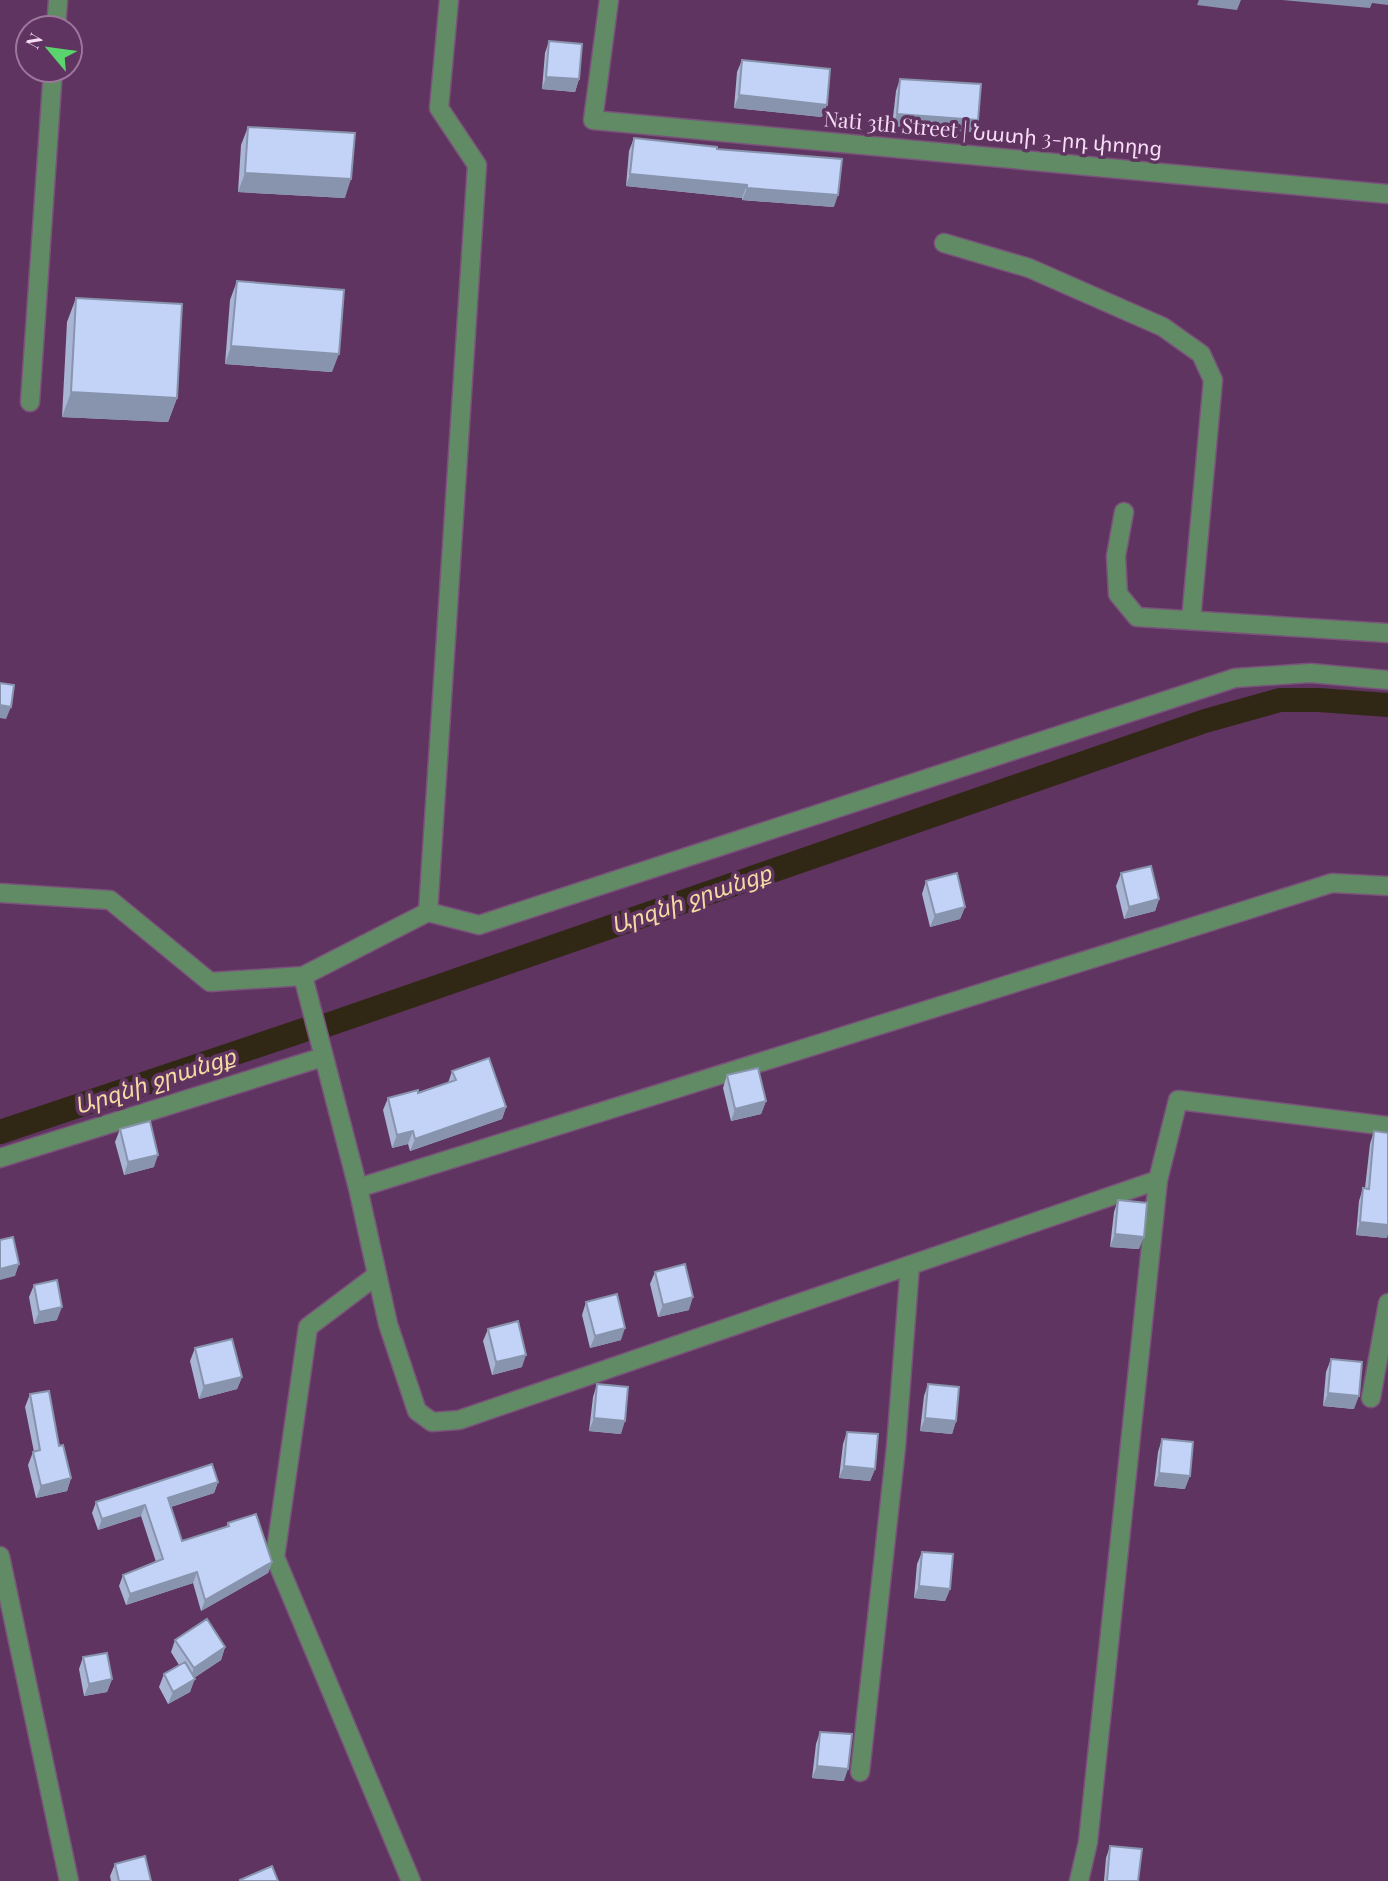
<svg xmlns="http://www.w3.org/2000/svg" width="1388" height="1881" viewBox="0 0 1388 1881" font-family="'Playfair Display','Noto Sans Armenian',serif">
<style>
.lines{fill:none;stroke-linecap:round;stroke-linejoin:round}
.canal{stroke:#302815;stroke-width:24}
.minor-casing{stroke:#7a527b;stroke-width:21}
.minor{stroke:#618b64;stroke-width:18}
.wall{fill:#a8b5d4}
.shaded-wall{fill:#8894ad}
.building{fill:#c3d3f7;stroke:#8894ad;stroke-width:2}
.labels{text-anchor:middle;stroke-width:7;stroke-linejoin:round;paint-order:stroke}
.street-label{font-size:21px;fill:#f7dcf6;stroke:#5f3460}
.water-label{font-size:23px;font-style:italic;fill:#f4dba1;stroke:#5f3460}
</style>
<rect width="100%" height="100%" fill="#5f3460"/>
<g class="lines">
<path class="canal" d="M0,1132L304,1030L327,1025L1205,721L1280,700H1319L1388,705"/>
<defs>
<path id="minor" d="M609,0L593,120L1388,194
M56,28L58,0
M944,243L1029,268L1163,327L1201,354L1213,380L1191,620
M30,402L53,70
M1124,512L1116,556L1118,594L1137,617L1388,633
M0,893L110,900L210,982L303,976
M428,912L477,165L439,108L449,0
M0,1158L323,1057
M1158,1180L459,1420L432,1422L417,1411L388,1324L358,1188L303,976L428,912L479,925L1235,678L1310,673L1388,680
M358,1188C683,1085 1008,986 1332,883L1388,886
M377,1275L308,1327L275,1557L411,1881
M1371,1398L1388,1303
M0,1556L69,1881
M860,1772L896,1447L910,1265
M1079,1881L1088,1842L1158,1180L1178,1100L1388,1126"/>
</defs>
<use href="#minor" class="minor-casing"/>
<use href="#minor" class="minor"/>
</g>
<path class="wall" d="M549,41L579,79L575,92L542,89L545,53Z
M742,60L822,117L734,108L737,72Z
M900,79L978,120L973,132L892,126L896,91Z
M248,127L345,198L238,192L241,145Z
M634,138L717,149L834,207L742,200V198L626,186L629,151Z
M237,281L332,372L225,364L230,300Z
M76,298L177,398L168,422L62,417L67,322Z
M1121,873L1159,899L1155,911L1124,919L1116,886Z
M926,881L965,907L960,919L930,927L922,894Z
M452,1071L506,1107L502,1119L410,1151L408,1144L392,1148L383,1110L388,1098L418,1093L448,1083Z
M727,1075L766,1101L761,1114L731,1121L723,1088Z
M120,1129L154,1167L124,1175L115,1142Z
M1374,1131L1387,1238L1356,1235L1359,1201L1363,1188H1365L1370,1144Z
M1118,1200L1139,1249L1110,1247L1114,1212Z
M655,1272L689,1310L658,1317L650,1284Z
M34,1285L57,1320L34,1324L29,1297Z
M586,1302L621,1340L590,1348L582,1315Z
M488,1329L522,1367L492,1375L483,1341Z
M195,1348L242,1377L237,1389L199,1399L190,1361Z
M1331,1359L1354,1409L1323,1406L1326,1372Z
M597,1384L621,1434L589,1431L593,1397Z
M928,1384L956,1421L952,1434L920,1431L924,1396Z
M30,1394L59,1446L71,1478L67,1491L36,1498L28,1465L33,1452H34L25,1407Z
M847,1432L875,1469L870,1481L839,1478L843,1444Z
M1162,1439L1185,1489L1154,1486L1158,1452Z
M218,1482L214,1493L171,1507L182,1541L226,1527L228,1523L272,1562L268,1573L201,1611L193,1583L126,1605L119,1586L123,1575L156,1562L141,1516L98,1530L92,1513L96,1502Z
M922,1552L950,1589L945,1601L914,1598L917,1564Z
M175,1640L225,1647L221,1660L194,1678L190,1692L168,1704L159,1687L164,1674L179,1665L171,1652Z
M83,1657L112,1679L107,1692L84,1696L79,1669Z
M820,1732L844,1781L812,1778L816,1744Z
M1110,1846L1138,1881H1104L1106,1858Z
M115,1864L151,1881H111L110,1876Z"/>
<path class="shaded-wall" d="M1199,0H1241L1237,10L1197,5Z
M1282,0H1388V5L1372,3L1370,8Z
M546,77L579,79L575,92L542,89Z
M739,95L827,105L822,117L734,108Z
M897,114L978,120L973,132L892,126Z
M245,173L351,179L345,198L238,192Z
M630,174L747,185L742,198L626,186Z
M747,188L838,195L834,207L742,200Z
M231,346L339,354L332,372L225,364Z
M71,392L177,398L168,422L62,417Z
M0,705L11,707L6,719L0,718Z
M1159,899L1155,911L1124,919L1129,907Z
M965,907L960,919L930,927L935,915Z
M766,1101L761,1114L731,1121L735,1109Z
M506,1107L502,1119L410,1151L415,1139Z
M413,1131L408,1144L392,1148L397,1135Z
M158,1155L154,1167L124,1175L128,1162Z
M1360,1222L1388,1225V1234L1387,1238L1356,1235Z
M1115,1234L1144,1237L1139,1249L1110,1247Z
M19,1264L15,1276L0,1280V1269Z
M693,1297L689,1310L658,1317L663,1305Z
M62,1307L57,1320L34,1324L39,1312Z
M625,1328L621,1340L590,1348L595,1336Z
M526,1355L522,1367L492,1375L496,1362Z
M242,1377L237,1389L199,1399L204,1386Z
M1328,1393L1359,1396L1354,1409L1323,1406Z
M594,1418L625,1421L621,1434L589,1431Z
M925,1418L956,1421L952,1434L920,1431Z
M844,1466L875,1469L870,1481L839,1478Z
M1159,1473L1190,1476L1185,1489L1154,1486Z
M71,1478L67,1491L36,1498L41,1486Z
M218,1482L214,1493L164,1509L168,1498Z
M145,1505L141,1516L98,1530L102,1519Z
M272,1562L268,1573L201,1611L205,1600Z
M197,1572L193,1583L126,1605L130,1594Z
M919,1586L950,1589L945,1601L914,1598Z
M225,1647L221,1660L189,1681L194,1668Z
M112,1679L107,1692L84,1696L89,1684Z
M195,1679L190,1692L168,1704L173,1692Z
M817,1766L848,1769L844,1781L812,1778Z"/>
<path class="building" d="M549,41L582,44L579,79L546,77Z
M742,60L830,69L827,105L739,95Z
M900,79L981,84L978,120L897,114Z
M248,127L355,133L351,179L245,173Z
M634,138L717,147V149L842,159L838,195L747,188V185L630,174Z
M237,281L344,290L339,354L231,346Z
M76,298L182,304L177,398L71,392Z
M0,683L14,685L11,707L0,705Z
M1151,866L1159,899L1129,907L1121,873Z
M957,873L965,907L935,915L926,881Z
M489,1058L506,1107L415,1139L413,1131L397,1135L388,1098L418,1090V1093L456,1080L452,1071Z
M758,1068L766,1101L735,1109L727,1075Z
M150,1121L158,1155L128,1162L120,1129Z
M1374,1131L1388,1133V1225L1360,1222L1363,1188L1369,1189Z
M1118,1200L1147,1203L1144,1237L1115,1234Z
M13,1237L19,1264L0,1269V1240Z
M685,1264L693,1297L663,1305L655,1272Z
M57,1280L62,1307L39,1312L34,1285Z
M617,1294L625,1328L595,1336L586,1302Z
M518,1321L526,1355L496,1362L488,1329Z
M232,1339L242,1377L204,1386L195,1348Z
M1331,1359L1362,1362L1359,1396L1328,1393Z
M597,1384L628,1387L625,1421L594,1418Z
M928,1384L959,1387L956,1421L925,1418Z
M49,1391L59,1446L63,1445L71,1478L41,1486L33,1452L40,1450L30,1394Z
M847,1432L878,1434L875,1469L844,1466Z
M1162,1439L1193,1442L1190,1476L1159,1473Z
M212,1464L218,1482L168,1498L182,1541L229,1526L228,1523L256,1514L272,1562L205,1600L197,1572L130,1594L123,1575L163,1559L145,1505L102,1519L96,1502Z
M922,1552L953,1554L950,1589L919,1586Z
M207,1619L225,1647L194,1668L175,1640Z
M107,1653L112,1679L89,1684L83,1657Z
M185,1662L195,1679L173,1692L164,1674Z
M820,1732L852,1734L848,1769L817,1766Z
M1110,1846L1142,1849L1138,1881H1107Z
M145,1856L151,1881H119L115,1864Z
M272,1866L278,1881H240V1880Z"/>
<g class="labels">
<g class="street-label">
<text transform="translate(993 134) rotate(5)" y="7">Nati 3th Street | Նատի 3-րդ փողոց</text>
</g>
<g class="water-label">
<text transform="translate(691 899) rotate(-19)" y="8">Արզնի ջրանցք</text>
<text transform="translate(155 1081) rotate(-18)" y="8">Արզնի ջրանցք</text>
</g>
</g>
<g transform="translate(49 49) rotate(299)"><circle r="33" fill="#5f3460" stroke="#9c779c" stroke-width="2"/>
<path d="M0-5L12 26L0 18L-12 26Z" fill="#5ad56e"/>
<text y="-10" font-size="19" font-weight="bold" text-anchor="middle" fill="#f7dcf6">N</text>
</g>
</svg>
